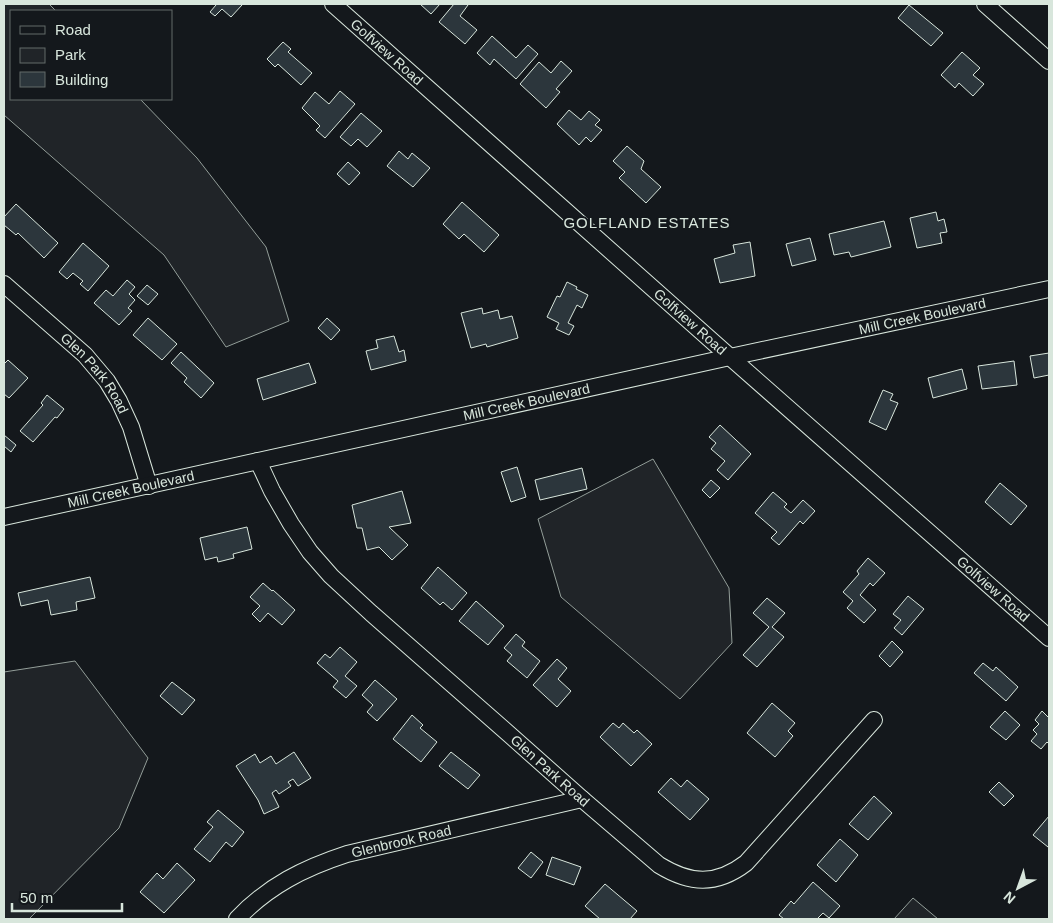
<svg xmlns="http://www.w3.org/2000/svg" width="1053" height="923" viewBox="0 0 1053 923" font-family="Arial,sans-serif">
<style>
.green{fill:#202428;stroke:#939e99}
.building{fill:#2c363c;stroke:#d8e6dc}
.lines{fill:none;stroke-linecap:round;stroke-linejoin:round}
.minor-casing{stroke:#d8e6dc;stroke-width:18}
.minor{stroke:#14181c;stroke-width:16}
.labels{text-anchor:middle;stroke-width:4;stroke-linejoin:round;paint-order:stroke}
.street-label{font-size:14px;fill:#d8e6dc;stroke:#14181c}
.neighbourhood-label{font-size:15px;letter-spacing:1px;fill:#d8e6dc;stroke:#14181c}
</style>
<rect width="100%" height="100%" fill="#14181c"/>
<path class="green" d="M4,4H49L56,11H11V99H140L197,158L266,247L289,321L226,347L164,255L4,115Z
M653,459L729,588L732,643L680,699L561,597L538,519Z
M75,661L148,758L119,828L29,919H4V672Z
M913,898L938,919H894Z"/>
<path class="building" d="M215,4H240L242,5L231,17L222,9L215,16L210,12L216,5Z
M420,4H440L431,14Z
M454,4H466L468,5L460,16L477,30L465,44L439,22Z
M909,5L943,33L931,46L898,18Z
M492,36L516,58L528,45L538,54L516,79L494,59L490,65L477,53Z
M283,42L291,49L288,52L312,73L301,85L278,64L275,67L267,59Z
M962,52L980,68L973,75L984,84L973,96L959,83L955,88L941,75Z
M561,61L572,71L556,89L560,92L546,108L520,84L539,62L551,73Z
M340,91L355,104L325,138L316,130L320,126L302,108L315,92L329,104Z
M569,110L581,120L589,111L600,120L595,125L602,130L591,142L586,137L579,145L557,124Z
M361,113L382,131L367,147L358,139L351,146L340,137Z
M627,146L644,161L641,169L661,187L646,203L619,178L625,172L613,161Z
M399,151L408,159L412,153L430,168L413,187L387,166Z
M348,162L360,173L349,185L337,174Z
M462,202L499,235L484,252L464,234L459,239L443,224Z
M16,204L58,243L44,258L18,233L16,235L4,225V217Z
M936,212L938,221L944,219L947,232L940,233L942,243L917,248L910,218Z
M884,221L891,247L851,257L849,252L834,255L829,234Z
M810,238L816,260L792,266L786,244Z
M750,242L755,276L720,283L714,259L735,253L733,245Z
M83,243L109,266L88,291L80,284L83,281L73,273L67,279L59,272Z
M127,280L135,287L129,294L135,300L128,308L132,311L119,325L94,303L106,290L113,296Z
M567,282L577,287L576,289L588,295L582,308L577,305L568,323L574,326L569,335L556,329L559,323L547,317L557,296L560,297Z
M147,285L158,294L148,305L137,296Z
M482,308L483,314L498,310L500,319L512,316L518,338L487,347L486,344L471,348L461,313Z
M148,318L177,344L162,360L133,335Z
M327,318L340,330L331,340L318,328Z
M394,336L399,352L404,350L406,361L371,370L366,351L378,348L376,340Z
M181,352L214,383L201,398L184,382L187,378L171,363Z
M1049,353V375L1034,378L1030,356Z
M8,360L28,378L9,398L4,394V362L5,363Z
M1014,361L1017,385L982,389L978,366Z
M309,363L316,383L263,400L257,379Z
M962,369L967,389L933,398L928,378Z
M883,390L893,394L890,400L898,403L886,430L869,422Z
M47,395L64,409L57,418L55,417L33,442L20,431L43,405L41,403Z
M720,425L751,454L728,480L717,470L725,461L711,449L716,443L709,437Z
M4,435L16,445L11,452L4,446Z
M517,467L526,497L511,502L501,472Z
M582,468L587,489L540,500L535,480Z
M711,480L720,488L710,498L702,490Z
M1000,483L1027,506L1011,525L985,502Z
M402,491L411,523L389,527L408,545L392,560L379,547L367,550L362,528H357L352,505Z
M773,492L787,504L784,507L791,513L803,500L815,511L803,524L800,521L779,545L771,538L777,532L755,513Z
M247,527L252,549L233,554L234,558L218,562L217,557L205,560L200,538Z
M868,558L885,573L873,586L870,583L860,595L876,610L864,623L847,608L853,601L843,592L859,574L857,571Z
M438,567L467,593L452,610L443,602L440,605L421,588Z
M90,577L95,598L76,602L77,610L51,615L48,600L21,606L18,593Z
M263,583L272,591L273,590L295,610L282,625L268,613L260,622L252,614L260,606L250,597Z
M908,596L924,609L902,635L894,628L901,620L893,614Z
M767,598L785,613L772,627L784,637L757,667L743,655L769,627L753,613Z
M476,601L504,626L488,645L459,621Z
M516,634L525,642L522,646L540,661L527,678L507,661L512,655L504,648Z
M892,641L903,652L890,667L879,656Z
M340,647L357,662L345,676L357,686L346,698L333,687L338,681L317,663L325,654L330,658Z
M557,659L567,668L558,679L571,691L557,707L533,685Z
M983,663L993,671L996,667L1018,687L1006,701L974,673Z
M375,680L397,699L377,721L367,712L373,705L362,695Z
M172,682L195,700L182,715L160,696Z
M772,703L795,723L788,731L793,736L775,757L747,733Z
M1005,711L1020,725L1006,740L990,727Z
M1042,711L1049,718V744L1047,742L1041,749L1031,741L1037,734L1033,730L1039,724L1035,720Z
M412,715L423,725L420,728L437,742L421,762L393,739Z
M613,723L619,728L623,723L634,733L637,730L652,744L631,766L600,737Z
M294,752L311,778L298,786L293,779L288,782L291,786L279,794L276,790L272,793L279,807L264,814L258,800L236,766L255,754L260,763L271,756L276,764Z
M451,752L480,775L468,789L439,766Z
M671,778L681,787L687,780L709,799L690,820L658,792Z
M999,782L1014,796L1004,806L989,792Z
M874,796L892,813L868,840L849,824Z
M218,810L244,832L232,847L226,842L210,862L194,849L213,827L207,822Z
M1049,816V845L1048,847L1033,835Z
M840,839L858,855L836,882L817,865Z
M531,852L543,862L531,878L518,868Z
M552,857L581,867L574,885L546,875Z
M177,863L195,880L164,913L140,892L157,873L163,879Z
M813,882L840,906L829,918L823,913L817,919H784L779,915L791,901L794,904Z
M605,884L637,911L630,919H600L585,906Z"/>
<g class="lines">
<defs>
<g id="minor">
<path id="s1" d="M333,4L730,357L1049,638"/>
<path d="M985,4L1049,61"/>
<path id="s2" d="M4,284L85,355L107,381L119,401L131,427L149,486"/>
<path id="s3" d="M258,461L272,491L291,524L310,552L331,576L371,613L510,735L582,799L659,865C690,884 716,886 746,863L874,720"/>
<path id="s4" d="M4,517L730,357L1049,289"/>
<path id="s5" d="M237,919C268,886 304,868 347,854L582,799"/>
</g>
</defs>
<use href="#minor" class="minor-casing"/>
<use href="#minor" class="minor"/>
</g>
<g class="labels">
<g class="street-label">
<text dy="5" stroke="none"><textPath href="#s1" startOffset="72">Golfview Road</textPath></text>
<text dy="5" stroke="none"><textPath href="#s4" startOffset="940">Mill Creek Boulevard</textPath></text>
<text dy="5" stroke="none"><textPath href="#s1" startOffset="478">Golfview Road</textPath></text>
<text dy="5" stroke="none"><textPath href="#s2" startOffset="128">Glen Park Road</textPath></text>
<text dy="5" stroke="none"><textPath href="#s4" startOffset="535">Mill Creek Boulevard</textPath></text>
<text dy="5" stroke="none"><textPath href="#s4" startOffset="130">Mill Creek Boulevard</textPath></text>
<text dy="5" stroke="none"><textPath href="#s1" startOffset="882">Golfview Road</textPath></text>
<text dy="5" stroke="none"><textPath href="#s3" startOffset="430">Glen Park Road</textPath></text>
<text dy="5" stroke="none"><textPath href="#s5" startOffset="185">Glenbrook Road</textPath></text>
</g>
<g class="neighbourhood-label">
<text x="647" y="228">GOLFLAND ESTATES</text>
</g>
</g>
<rect width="1053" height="923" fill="none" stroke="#d8e6dc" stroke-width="10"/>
<rect x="10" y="10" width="162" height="90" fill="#14181c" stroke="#626a69"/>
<rect x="20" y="26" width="25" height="8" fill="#14181c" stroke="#626a69"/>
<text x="55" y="35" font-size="15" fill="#d8e6dc">Road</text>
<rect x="20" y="48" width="25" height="15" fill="#202428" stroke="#626a69"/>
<text x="55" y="60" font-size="15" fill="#d8e6dc">Park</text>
<rect x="20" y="72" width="25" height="15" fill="#2c363c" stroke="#626a69"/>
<text x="55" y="85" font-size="15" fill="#d8e6dc">Building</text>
<g transform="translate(1018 888) rotate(221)" stroke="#14181c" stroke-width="4" paint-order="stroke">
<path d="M0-4L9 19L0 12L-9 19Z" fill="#d8e6dc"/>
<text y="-8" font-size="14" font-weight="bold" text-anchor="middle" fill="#d8e6dc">N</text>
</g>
<path d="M12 903v8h110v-8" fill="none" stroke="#d8e6dc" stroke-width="2.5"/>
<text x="20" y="903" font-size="15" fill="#d8e6dc" stroke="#14181c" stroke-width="4" paint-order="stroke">50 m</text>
</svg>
